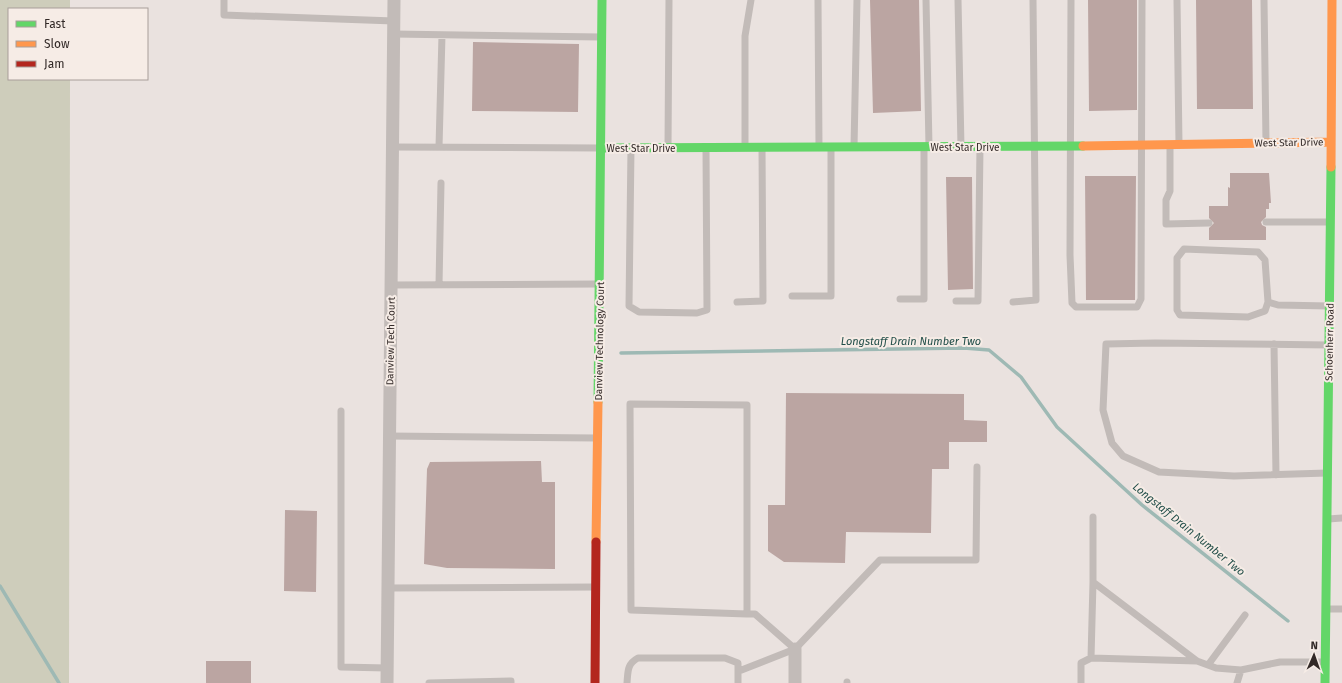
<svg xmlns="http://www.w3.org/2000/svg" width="1342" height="683" viewBox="0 0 1342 683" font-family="'Fira Sans',sans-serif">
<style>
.green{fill:#cecdbb}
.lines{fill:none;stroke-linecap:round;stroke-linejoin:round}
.stream{stroke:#9eb9b4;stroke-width:3.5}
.building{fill:#bba5a2}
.lane{stroke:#c2bbb8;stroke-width:7}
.street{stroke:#c2bbb8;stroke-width:13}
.fast{stroke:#63d668;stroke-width:9}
.slow{stroke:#ff974d;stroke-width:9}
.jam{stroke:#b3261e;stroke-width:9}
.labels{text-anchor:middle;stroke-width:4;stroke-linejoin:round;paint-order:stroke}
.street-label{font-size:10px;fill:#322927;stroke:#f6ece6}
.water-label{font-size:11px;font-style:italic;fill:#224e49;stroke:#f6ece6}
</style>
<rect width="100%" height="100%" fill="#eae2df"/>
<path class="green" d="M0,0H70V9H9V79H70L69,683H0Z"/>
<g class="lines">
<path class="stream" d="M621,353L964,348L989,350L1021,377L1057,427L1142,505L1288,621
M0,586L59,683"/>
</g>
<path class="building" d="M870,0H919L921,111L873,113Z
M1088,0H1137V110L1089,111Z
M1196,0H1252L1253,109H1197Z
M473,42L579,44L578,112L472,111Z
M1230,173H1269L1271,203H1269V209H1266V217L1261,222L1262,225L1266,227V240H1209V228L1214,223L1209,218V206H1228V187L1230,188Z
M1085,176H1136L1135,300H1086Z
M946,177H972L973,289L948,290Z
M786,393L964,394V420L987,421V442H949V469H932L931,533L846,532L845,563L784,562L768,551V505H785Z
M541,461L542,482H555V569L447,568L424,564L427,469L430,462Z
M285,510L317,511L316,592L284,591Z
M206,661H251V683H206Z"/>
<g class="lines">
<path class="lane" d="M224,0V15L394,21
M818,0L819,147
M926,0L929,146
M958,0L961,147
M1071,0L1070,255L1072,303L1076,307H1137L1141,299L1142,0
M1177,0L1179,144
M1264,0L1266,142
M393,34L601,37
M1170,146V191L1166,200V224L1209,223
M392,147L600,148
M439,147L442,35
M668,147L669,0
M745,147V36L751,0
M854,147L857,0
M631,148L629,306L639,312L697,313L707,310L706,148
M1266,222H1329
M391,285L599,284
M439,285L441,183
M792,296H831V147
M900,299H924V147
M956,301H978L980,147
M737,302L763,301L762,148
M1013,302L1036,300L1033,0
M1268,302L1265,311L1248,317L1180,315L1177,310V258L1184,249L1258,252L1265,260L1268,302L1278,305L1329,306
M1274,344L1276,475
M341,411V667L387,668
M389,436L597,438
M1327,473L1234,476L1159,472L1123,456L1112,443L1103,410L1106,344L1155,343L1329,345
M1093,517V582L1197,661L1216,668L1241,670L1280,662H1324
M1328,519L1342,518
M1093,582L1091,658L1197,661
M388,588L595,587
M1327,609H1342
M747,614V405L630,404L631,610L747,614H755L795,649
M1208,665L1245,615
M739,671L795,649L880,560H976L977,467
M429,683L511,681V683
M627,683C628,671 627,664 638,658H725L738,663V683
M847,683V682
M1081,683V663L1091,658
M1237,683L1241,670"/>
<path class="street" d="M387,683L394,0
M795,683V649"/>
<path class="fast" d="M601,148L1083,146
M598,402L602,0
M1325,683L1331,167"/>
<path class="slow" d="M1083,146L1330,142
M1331,167L1332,0
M596,542L598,402"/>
<path class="jam" d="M595,683L596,542"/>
</g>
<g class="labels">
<g class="street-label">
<text transform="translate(1289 142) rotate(-1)" y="4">West Star Drive</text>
<text x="965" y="151">West Star Drive</text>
<text x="641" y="152">West Star Drive</text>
<text transform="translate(390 341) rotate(-89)" y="4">Danview Tech Court</text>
<text transform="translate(599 341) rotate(-89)" y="4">Danview Technology Court</text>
<text transform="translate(1329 342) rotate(-89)" y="4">Schoenherr Road</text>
</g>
<g class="water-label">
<text x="911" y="345">Longstaff Drain Number Two</text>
<text transform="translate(1189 529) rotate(39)" y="4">Longstaff Drain Number Two</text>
</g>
</g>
<rect x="8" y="8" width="140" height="72" fill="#f6ece6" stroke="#a89e9a"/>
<rect x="16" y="21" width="20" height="6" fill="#63d668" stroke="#a89e9a"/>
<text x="44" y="28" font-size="12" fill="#322927">Fast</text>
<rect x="16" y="41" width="20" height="6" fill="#ff974d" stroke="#a89e9a"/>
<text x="44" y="48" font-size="12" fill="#322927">Slow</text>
<rect x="16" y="61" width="20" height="6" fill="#b3261e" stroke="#a89e9a"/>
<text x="44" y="68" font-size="12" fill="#322927">Jam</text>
<g transform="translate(1314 655) rotate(2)" stroke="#f6ece6" stroke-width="3" paint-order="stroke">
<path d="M0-3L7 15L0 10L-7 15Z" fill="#322927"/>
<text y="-6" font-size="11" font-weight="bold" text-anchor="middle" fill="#322927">N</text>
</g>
</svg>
